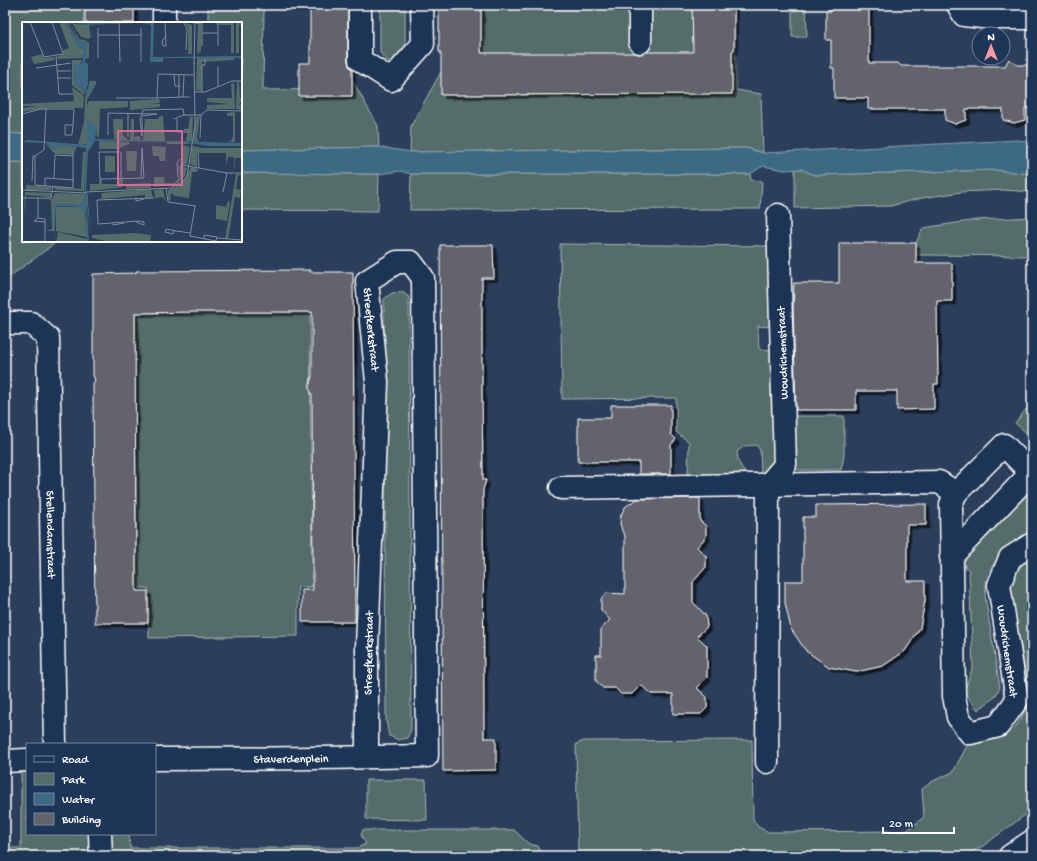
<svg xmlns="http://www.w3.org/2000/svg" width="1037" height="861" viewBox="0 0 1037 861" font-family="'Gochi Hand',sans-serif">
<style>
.green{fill:#546d6a;stroke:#aab6b4}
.water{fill:#3d6982;stroke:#8ba5b4}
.building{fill:#62646c;stroke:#fff;filter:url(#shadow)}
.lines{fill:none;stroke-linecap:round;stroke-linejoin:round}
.minor-casing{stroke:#fff;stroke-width:25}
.minor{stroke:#1d3557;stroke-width:22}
.labels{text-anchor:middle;stroke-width:3;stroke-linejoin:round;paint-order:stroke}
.street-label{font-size:12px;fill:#fff;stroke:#1d3557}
.inset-road{fill:none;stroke:#808b9d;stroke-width:1}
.view{fill:#d76994;fill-opacity:0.15;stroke:#d76994;stroke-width:2}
.inset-edge{fill:none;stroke:#fff;stroke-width:2}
</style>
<defs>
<filter id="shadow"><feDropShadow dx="3.5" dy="3.5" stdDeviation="0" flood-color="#0009"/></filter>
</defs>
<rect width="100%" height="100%" fill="#2b3e5b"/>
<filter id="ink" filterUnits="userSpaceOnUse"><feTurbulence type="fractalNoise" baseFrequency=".025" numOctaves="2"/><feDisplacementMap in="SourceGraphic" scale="8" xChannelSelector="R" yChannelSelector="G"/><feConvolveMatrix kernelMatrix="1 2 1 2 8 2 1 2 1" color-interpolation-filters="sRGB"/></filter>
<g filter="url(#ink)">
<path class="green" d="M5,5H84V23H23V134L5,133Z
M208,5H264L263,90L350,89V76L378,126L379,147L241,150V23H208Z
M380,5H405V54L396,61H386L380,52Z
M442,5H735L736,90L761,94L763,153L746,148L410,152L411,126L442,70Z
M792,5H806L807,37H792Z
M5,162H23V241H58L5,280Z
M795,169H801L815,175L995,170L1032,174V192L1003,190L962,192L922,198L890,206L795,208Z
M241,173L379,174L378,211L241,210Z
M411,174H750L751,180L762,181L760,209L410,210Z
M1032,217V256L916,255V243L923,228L977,220Z
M560,244L772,246V327L758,326L759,349L772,350L774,460L761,475L760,450L756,445L744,446L737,452L738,461L746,475H688L689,442L676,432V398L562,399Z
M402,292L409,297L411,730L407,738L399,740L389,736L386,720L384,299L392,293Z
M310,313L312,587H298V636L149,638L148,588H137L135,314Z
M1032,402V438L1015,423Z
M791,416H844V456L841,470H790Z
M1032,486V533L1016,539L997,559L987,575L985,596L1000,687L995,697L978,710L964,692L973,666L969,570L962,564V556Z
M1032,557V808L1029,812L983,846L963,856H578L576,744L584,741L752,740L753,819L758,827L769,832L906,831L924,817L922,789L933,781L953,772L970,740L1015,728L1028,706L1026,677L1021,647L1012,614L1011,578L1027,559Z
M21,772H27V834H92V856H5V848H21Z
M366,780H426L427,820L366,819Z
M363,830H514L529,844L538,846L543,856H112L111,834H129L130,848H357L366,844L361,835Z"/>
<path class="water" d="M5,133L23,134V162H5Z
M1018,140L1032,142V174L995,170L815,175L801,169L784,170L763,166L750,174H411L401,171L379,174L241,173V150L379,147L410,152L746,148L763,153Z"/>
<path class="building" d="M85,5H134V23H85Z
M310,5H348V60L349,66L352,69V96H299V63H310Z
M439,5H481V53H633L640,54L647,52H693L692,5H734V50L732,51V94L441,95V52H439Z
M831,5H869V63H898L901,66H1005L1009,59L1017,65H1032V108H1025V120L1014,123L1003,120V109H966V120L955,124L945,120V109H868V98H834V68H831V40H826V11H831Z
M839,243H916V263H952V301H937L938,384H934V409L897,410V391H856V410H796L793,308L794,283H839Z
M440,245H493L494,278H482V391L483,480H486L483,490L484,738H496V770L443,771Z
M310,270V272H353L355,622H302V590H313L312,394L309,388L312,376V312H194L135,313L136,591H148V623H95L93,383L95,381L93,375V274L136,273V271Z
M611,405H671V434L676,439L671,445V474H639V462H578V418H611Z
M700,498V521L706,526V537L697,547L706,556V567L693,582V602L706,616L707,627L697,636L707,646V678L697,688L707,697V708L701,714H673V694H651L641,685L632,694H621L615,688H603L596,681V655H601V629L610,620L601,610V599L606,593L625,594V535L622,531L620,523L621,515L625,507L637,499Z
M926,504V525H907V581H925V601L920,628L905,651L883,666L856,672L829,667L806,651L791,629L785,603V581H803V517H816V505Z"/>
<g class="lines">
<defs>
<g id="minor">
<path d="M164,5V23"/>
<path d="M360,5V60L391,80L423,44L422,5"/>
<path d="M640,5V42"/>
<path d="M958,5L964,15L991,18H1032"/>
<path id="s1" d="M5,323H31L48,338L55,744"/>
<path d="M561,488L939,482L956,493"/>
<path d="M951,557L1031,473L1004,445L956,493L951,504L954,696L958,717L970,733L998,726L1017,700L999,585L1010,558L1032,544"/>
<path id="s2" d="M155,759C246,759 336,758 427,756L423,278L411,262H397L367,281L377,382L367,648V757"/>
<path d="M5,761L27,760"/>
<path d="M767,762L768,485L785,465L778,215"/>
<path d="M100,834L101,856"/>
<path d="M1010,856L1032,841"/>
</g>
</defs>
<use href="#minor" class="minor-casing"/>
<use href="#minor" class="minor"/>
</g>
</g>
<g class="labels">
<g class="street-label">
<text dy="4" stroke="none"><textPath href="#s2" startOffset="868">Streefkerkstraat</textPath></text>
<text transform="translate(782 353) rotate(-92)" y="4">Woudrichemstraat</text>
<text dy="4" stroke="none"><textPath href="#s1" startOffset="245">Stellendamstraat</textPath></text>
<text transform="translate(1008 651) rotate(82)" y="4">Woudrichemstraat</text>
<text transform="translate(368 653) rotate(-89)" y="4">Streefkerkstraat</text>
<text dy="4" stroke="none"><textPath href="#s2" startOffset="136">Staverdenplein</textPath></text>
</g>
</g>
<g transform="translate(22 22)">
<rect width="220" height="220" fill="#2b3e5b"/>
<path d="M37,0H43L57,26L61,27V33H56L61,36L35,37L36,34L41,33V28L47,26ZM162,0L170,3V32H166V6ZM194,0H212V31H209V3H194ZM214,0H220V3H217V31H214ZM48,1L57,17L63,18L67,21V36L63,37L65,21L56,19ZM50,1L60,3H75L67,4L69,15L66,17L59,15ZM176,2L179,3V30L175,32ZM20,32L22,36L32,35L33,38L12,42L9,35ZM175,36H212V38L180,40L179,69L174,68ZM50,38H61L57,43H52L53,61L63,70L62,73L50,63ZM68,59H74V62L65,78V83L67,79H106V85L78,87L77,115H75L74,109L69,122L56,123L62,100L63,76ZM215,60H217L218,76H220L217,83H220V88L214,87ZM212,61L213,87H185V83L207,82L185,80V76H210L209,62ZM50,65L62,74L61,86H29L0,90V86L15,84H0V82L52,79ZM137,77L138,81L128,82H138V85L108,88V79ZM213,90V120H205L209,119L211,114V94H205V91ZM138,94H141L143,119H121L123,97H136ZM163,94L171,95L170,119H164L168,122H145V120L164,119L168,95ZM178,94L175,116L178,122L171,119L174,95ZM91,97H101V113L107,119L92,117ZM109,97H118H112V115L117,114L119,118L108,119ZM77,119L107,120V122L96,127H77ZM23,121L32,127L39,123L54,125V127L51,133L33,132ZM161,123L168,125L165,142L157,144L156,153V145L160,139ZM130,124L144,125L143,139H138L137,134H131ZM170,124L180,126V131H175V145L168,142ZM180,126H220V136H213L212,150V135H206L204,144V131H180ZM104,129H115L114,149H105ZM61,130H64L62,169L33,168L32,164L59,167ZM83,134H93V150H83ZM159,144L165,146L163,154L153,163L132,165V155H142L143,161H152L159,154ZM169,145L176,147L175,150H170L167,176L153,174L149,171L148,179L146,178V168L160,162ZM214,152H220L216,154L214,167L219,168L218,176L213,175L206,217H203ZM80,157V162H97V157H101V165L68,169V162H77V158ZM103,157L104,162L128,161L129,166L104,167ZM4,159V163L30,165L29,168H4ZM129,167L131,176H123V173L79,177L80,171ZM141,167L143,177L145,180L140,175L133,176L132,168ZM3,170L29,171V175L4,173L2,194ZM33,171L63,172L62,180L58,183L33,182L32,209H24L30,207L29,178L18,176L30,177ZM66,172V180L69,216L64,173ZM206,179L208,180L205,199L194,197V183L204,185ZM34,185H60L63,189L65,215L34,209ZM36,210L65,217V220H34ZM114,211L129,213L128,220H88L70,216V213Z" fill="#546d6a"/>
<path d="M43,0H51L47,3L56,19L65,21L63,34V40L66,42V62L64,67L67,69L69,61L72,63L65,74V95L68,102L75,103L73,117L220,121V124H186L161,120L73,119L66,130L64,168L67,220H65L64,191L58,185L36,184L34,185L32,220V182L58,183L62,180L64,126L39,123L32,127L24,121L0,120L6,118L65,123V71L53,61L52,43H57L61,40V35H57L56,33H61V27L57,26ZM52,0L96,1H119L60,3ZM132,0L131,35H142L141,40H128L129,3L120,1ZM220,34V36H143V35Z" fill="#3d6982"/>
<path class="inset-road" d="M8,0L22,35L41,32L30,0M97,0L98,40M143,0L144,24H141L140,19L143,15M161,0L165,7L164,28M166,0L180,2M180,0V24M119,6V40M180,11H196M76,13H119M196,24V3M34,34L37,72H51M76,36V6M172,42L173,0M14,46L49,41M35,49H49M152,53L153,64H158M162,53L161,75H168M36,56H49M196,64V45M172,70H183L210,59H220M180,70V43H183V37M157,75V53M94,76H135L136,52L173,53M135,76L161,75M24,87L22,128L13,134V163L51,166V131M106,91V115M0,92L19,87H52L51,103L50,113H43V103H51M120,96V114M152,97L162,93H179L185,88L220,89M155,97V110H166V108L163,107V110M86,113V91L135,92L120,94M120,114L118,98L121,88L161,87L162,93M178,116L179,93M176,131L177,146M156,155L159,153L158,146L160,143L205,151H220M156,155L155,141L158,137M32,156L33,133L51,134M99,156V130H77L78,157L122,156L120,126M119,156L120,126M10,159L11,134H13M23,164V156L52,158M144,166L146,180L174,184M0,168L65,171M64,170L149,166L161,159L165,154L173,103L172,41M201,170L205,151M114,175V179L122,177M1,176H16M173,184L168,214L194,219L195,215M16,196L12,199L23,200M114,200L122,203V200L116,199L76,202L75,178L132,176M90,201L91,203L102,201M152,208L151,212L143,210L144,207L154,209L168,211M195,216L220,218M182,217V213L195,215M23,220V197L16,196V176H29L31,164"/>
<path class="view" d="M96,109H160V163H96Z"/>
<rect width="220" height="220" class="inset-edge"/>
</g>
<rect width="1037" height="861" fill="none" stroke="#1d3557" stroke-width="20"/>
<rect x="10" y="10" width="1017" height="841" fill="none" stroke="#fff" stroke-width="1.5" filter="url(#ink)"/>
<rect x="26" y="743" width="130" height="92" fill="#1d3557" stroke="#77869a"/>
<rect x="34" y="756" width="20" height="6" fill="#1d3557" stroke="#77869a"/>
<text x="62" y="763" font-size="12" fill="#ffffff">Road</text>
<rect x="34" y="773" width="20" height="12" fill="#546d6a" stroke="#77869a"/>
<text x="62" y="783" font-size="12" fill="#ffffff">Park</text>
<rect x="34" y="793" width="20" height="12" fill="#3d6982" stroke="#77869a"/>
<text x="62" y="803" font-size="12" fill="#ffffff">Water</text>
<rect x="34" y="813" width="20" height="12" fill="#62646c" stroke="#77869a"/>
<text x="62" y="823" font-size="12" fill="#ffffff">Building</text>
<g transform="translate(991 46)"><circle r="19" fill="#1d3557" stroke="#77869a"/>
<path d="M0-3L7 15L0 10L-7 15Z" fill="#ff9aa2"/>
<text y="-6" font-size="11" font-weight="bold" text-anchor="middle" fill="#ffffff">N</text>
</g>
<path d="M883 827v6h71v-6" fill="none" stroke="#ffffff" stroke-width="2"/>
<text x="889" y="827" font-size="12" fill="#ffffff" stroke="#1d3557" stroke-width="3" paint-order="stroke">20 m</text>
</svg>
